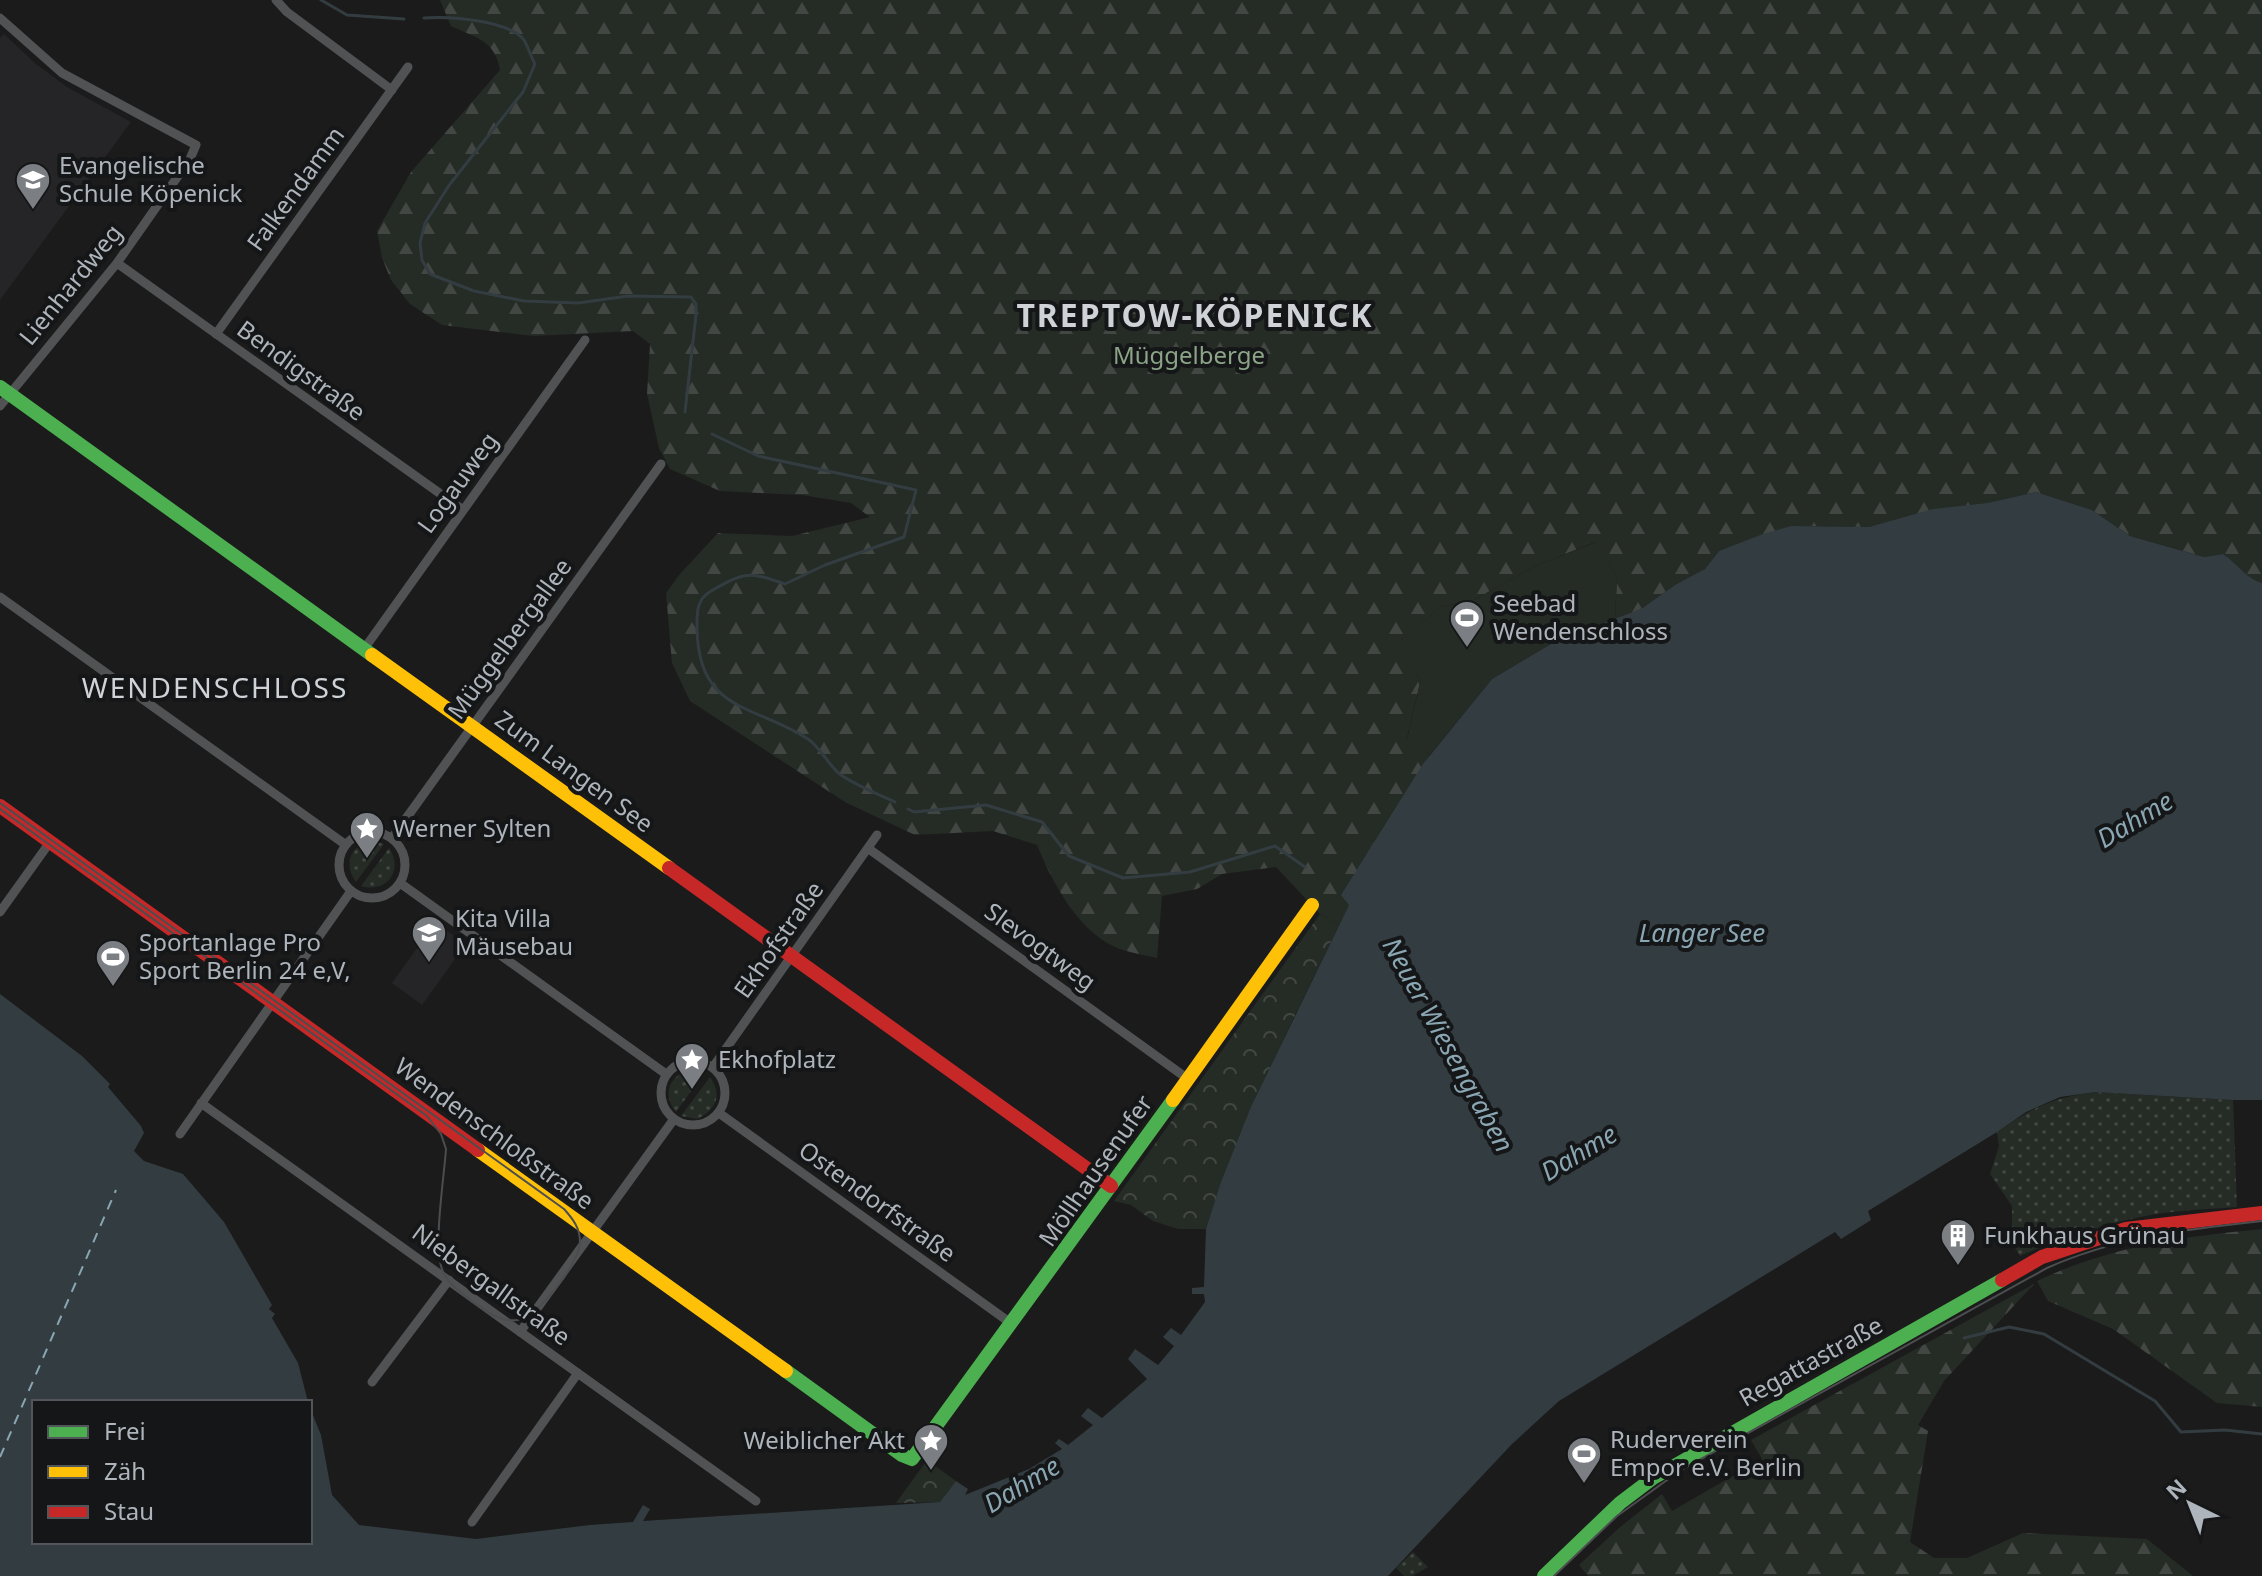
<svg xmlns="http://www.w3.org/2000/svg" width="2262" height="1576" viewBox="0 0 2262 1576" font-family="'Noto Sans',sans-serif">
<style>
.built{fill:#252527}
.grass{fill:url(#grass-dots)}
.forest{fill:url(#forest-firs)}
.park{fill:url(#park-crowns)}
.garden{fill:#252b25}
.water{fill:#333d41}
.lines{fill:none;stroke-linecap:round;stroke-linejoin:round}
.stream{stroke:#333d41;stroke-width:3}
.ferry{stroke:#89a6b2;stroke-width:2;stroke-dasharray:10 8;stroke-linecap:butt}
.street{stroke:#505254;stroke-width:9}
.fast{stroke:#4caf50;stroke-width:14}
.slow{stroke:#ffc107;stroke-width:14}
.jam{stroke:#c62828;stroke-width:14}
.tram{stroke:#4c4d4f;stroke-width:2}
.labels{text-anchor:middle;stroke-width:8;stroke-linejoin:round;paint-order:stroke}
.poi-label{font-size:24px;fill:#aeb4bb;stroke:#151617;text-anchor:start}
.street-label{font-size:24px;fill:#aeb4bb;stroke:#151617}
.park-label{font-size:24px;fill:#8ba487;stroke:#151617}
.water-label{font-size:26px;font-style:italic;fill:#89a6b2;stroke:#151617}
.quarter-label{font-size:28px;letter-spacing:2px;fill:#cfd3d7;stroke:#151617}
.district-label{font-size:32px;font-weight:bold;letter-spacing:2px;fill:#cfd3d7;stroke:#151617}
</style>
<defs>
<pattern id="grass-dots" width="8" height="8" patternUnits="userSpaceOnUse" patternTransform="scale(2)"><rect width="8" height="8" fill="#252b25"/><path d="M2 2h.1M6 6h.1" fill="none" stroke="#424743" stroke-width="1.8" stroke-linecap="round"/></pattern>
<pattern id="forest-firs" width="22" height="20" patternUnits="userSpaceOnUse" patternTransform="scale(2)"><rect width="22" height="20" fill="#252b25"/><path d="M5 1l3.5 6h-7zM16 11l3.5 6h-7z" fill="#424743"/></pattern>
<pattern id="park-crowns" width="20" height="18" patternUnits="userSpaceOnUse" patternTransform="scale(2)"><rect width="20" height="18" fill="#252b25"/><path d="M2 6a3 3 0 1 1 6 0M12 15a3 3 0 1 1 6 0" fill="none" stroke="#424743"/></pattern>
</defs>
<rect width="100%" height="100%" fill="#1b1b1b"/>
<path class="built" d="M4,34L36,64L67,87L131,122L0,300V38Z
M435,923L466,944L422,1005L392,983Z"/>
<path class="grass" d="M371,841L384,844L356,882C343,865 350,845 371,841Z
M389,848C404,870 387,894 361,886Z
M692,1069L705,1072L676,1112C661,1094 670,1074 692,1069Z
M710,1077C723,1095 716,1110 697,1119L681,1116Z
M2095,1092L2233,1100L2237,1207C2210,1209 2183,1210 2156,1214C2110,1222 2063,1237 2020,1256L2012,1243V1206L1990,1174L1999,1146L1997,1132C2033,1107 2052,1098 2095,1092Z
M1413,1552L1428,1567L1413,1576H1404L1396,1568Z"/>
<path class="forest" d="M440,0H2262V583C2244,577 2238,565 2223,554L2204,557L2130,536L2092,510L2036,492L1987,503L1933,510L1869,527L1791,526L1719,551L1705,569L1691,578L1675,585L1641,609L1615,620L1617,576L1595,542L1533,567L1474,600L1440,607L1391,650L1421,679L1407,738L1430,755L1339,925L1320,914L1276,867L1222,874L1197,889L1162,896L1157,958C1145,955 1132,953 1120,949C1079,934 1053,883 1037,845L993,831L915,835L845,802L690,701L672,663L666,593L680,574L718,533L792,536L870,517L851,503L802,495L720,491L670,469L659,448L647,394L650,344L633,331L534,336L442,325L410,304L391,280L382,258L377,231L411,172L500,70C495,40 476,38 451,26Z
M2262,1229V1407L2217,1403L2113,1329L2048,1301L2037,1281C2111,1246 2181,1237 2262,1229Z
M2034,1284L1944,1381L1918,1425L1928,1431L1910,1542L1934,1558H1967L2023,1533L2147,1539L2193,1576H1588L1579,1565L1619,1528L1662,1494L1672,1511L1762,1459L1751,1440Z"/>
<path class="park" d="M1320,914L1339,925C1291,1024 1240,1123 1206,1229H1178L1153,1221L1131,1205L1114,1201Z
M927,1460L956,1481L940,1502L896,1503Z"/>
<path class="garden" d="M1596,542L1617,576L1615,620L1556,641L1492,679L1430,755L1407,739L1421,679L1390,650L1440,607L1474,600L1533,567Z"/>
<path class="water" d="M2036,492L2092,510L2130,536L2204,557L2223,554C2238,564 2244,577 2262,583V1100H2233L2095,1092L2060,1097L2026,1112L1997,1132L1868,1211L1871,1220L1841,1239L1835,1232L1559,1401L1512,1444L1388,1576H0V994L82,1056L110,1084L108,1087L141,1126L144,1133L134,1151L144,1161L183,1174L224,1222L272,1305L269,1309L275,1314L272,1318L298,1363L308,1402H34V1542H310V1408L321,1435L332,1495L359,1525L476,1539L590,1525L633,1522L643,1505L650,1509L643,1521L940,1502L956,1481L968,1489L965,1495L1029,1469L1062,1449L1055,1443L1059,1439L1068,1445L1093,1425L1081,1416L1088,1408L1102,1418L1147,1379L1128,1359L1135,1349L1158,1365L1174,1346L1163,1337L1171,1328L1181,1335L1205,1302L1204,1294H1192V1288L1204,1287L1206,1229L1221,1182L1251,1107L1349,905L1341,895L1423,764L1492,679L1556,641L1641,609L1675,585L1705,569L1719,551L1763,534L1791,526L1869,527L1933,509L1987,503Z"/>
<g class="lines">
<path class="stream" d="M321,0L347,15L404,19
M424,18C448,16 508,20 524,40C528,47 531,57 535,64L523,92L450,184L425,223L420,243L422,260L430,274L474,291L524,301L578,303L628,296L691,297L696,304V315L685,412
M712,434L758,456L916,490L904,537L825,565L785,584C749,571 744,572 711,591C696,600 697,613 697,628C698,712 753,704 808,739C821,748 828,765 841,775C857,786 878,794 895,802
M908,809L914,812L986,805L1042,822L1069,856L1123,878L1190,872L1275,846L1305,867
M1964,1338L2009,1327L2044,1334L2155,1401L2181,1432L2225,1430L2262,1434"/>
<path class="ferry" d="M0,1457L116,1190"/>
<path class="street" d="M276,0L287,12L392,90
M0,18L62,73L196,145L190,159L117,263L0,406
M117,263L463,510
M216,334L408,67
M0,597L346,845
M364,649L585,340
M339 865a33 33 0 1 1 66 0a33 33 0 1 1-66 0Z
M392,838L661,464
M869,849L1188,1079
M400,883L666,1074
M0,912L50,842
M661 1093a32 32 0 1 1 64 0a32 32 0 1 1-64 0Z
M713,1067L877,835
M201,1103L756,1501
M719,1113L1012,1324
M180,1134L351,891
M520,1332L674,1119
M372,1382L449,1280
M472,1522L578,1373"/>
<path class="fast" d="M0,387L372,655
M786,1371L902,1455L912,1459L1173,1100
M1544,1576L1620,1503L1653,1478L2002,1280"/>
<path class="slow" d="M372,655L669,868
M1173,1100L1312,905
M478,1150L786,1371"/>
<path class="jam" d="M0,806L478,1150
M669,868L1111,1186
M2002,1280L2042,1257L2126,1229L2262,1213"/>
<path class="tram" d="M0,803L564,1209C573,1219 580,1228 580,1242C580,1262 538,1318 517,1320C500,1322 487,1312 473,1302C460,1292 445,1282 441,1266C434,1240 444,1178 446,1149L441,1134L427,1116L0,809
M1554,1576L1617,1516L1681,1470L2047,1268C2116,1237 2188,1229 2262,1221"/>
</g>
<defs>
<symbol id="school-pin" viewBox="-11 -11 22 30"><path d="M0 17L-7.5 6A9.5 9.5 0 1 1 7.5 6Z" fill="#7b7e83" stroke="#151617"/><path d="M0-5L7-2L0 1L-7-2ZM-4 1L0 2.5L4 1V4Q0 6-4 4Z" fill="#fff"/></symbol>
<symbol id="stadium-pin" viewBox="-11 -11 22 30"><path d="M0 17L-7.5 6A9.5 9.5 0 1 1 7.5 6Z" fill="#7b7e83" stroke="#151617"/><path d="M0-5a6.5 5 0 1 0 0 10a6.5 5 0 1 0 0-10ZM-3.5-1.8h7v3.6h-7Z" fill="#fff"/></symbol>
<symbol id="sight-pin" viewBox="-11 -11 22 30"><path d="M0 17L-7.5 6A9.5 9.5 0 1 1 7.5 6Z" fill="#7b7e83" stroke="#151617"/><path d="M0-6L1.8-2.2L6-1.7L2.9 1.2L3.7 5.4L0 3.3L-3.7 5.4L-2.9 1.2L-6-1.7L-1.8-2.2Z" fill="#fff"/></symbol>
<symbol id="building-pin" viewBox="-11 -11 22 30"><path d="M0 17L-7.5 6A9.5 9.5 0 1 1 7.5 6Z" fill="#7b7e83" stroke="#151617"/><path d="M-4-6H4V6H1V3H-1V6H-4ZM-2.5-4.3h1.7v1.8h-1.7ZM.8-4.3h1.7v1.8H.8ZM-2.5-1h1.7V.8h-1.7ZM.8-1h1.7V.8H.8Z" fill="#fff"/></symbol>
</defs>
<g fill-rule="evenodd">
<use href="#school-pin" x="13" y="160" width="40" height="54"/>
<use href="#stadium-pin" x="1447" y="598" width="40" height="54"/>
<use href="#sight-pin" x="347" y="809" width="40" height="54"/>
<use href="#school-pin" x="409" y="913" width="40" height="54"/>
<use href="#stadium-pin" x="93" y="937" width="40" height="54"/>
<use href="#sight-pin" x="672" y="1040" width="40" height="54"/>
<use href="#building-pin" x="1938" y="1216" width="40" height="54"/>
<use href="#sight-pin" x="911" y="1421" width="40" height="54"/>
<use href="#stadium-pin" x="1564" y="1434" width="40" height="54"/>
</g>
<g class="labels">
<g class="poi-label">
<text x="59" y="174">Evangelische<tspan x="59" dy="28">Schule Köpenick</tspan></text>
<text x="1493" y="612">Seebad<tspan x="1493" dy="28">Wendenschloss</tspan></text>
<text x="393" y="837">Werner Sylten</text>
<text x="455" y="927">Kita Villa<tspan x="455" dy="28">Mäusebau</tspan></text>
<text x="139" y="951">Sportanlage Pro<tspan x="139" dy="28">Sport Berlin 24 e,V,</tspan></text>
<text x="718" y="1068">Ekhofplatz</text>
<text x="1984" y="1244">Funkhaus Grünau</text>
<text x="1610" y="1448">Ruderverein<tspan x="1610" dy="28">Empor e.V. Berlin</tspan></text>
<text x="905" y="1449" text-anchor="end">Weiblicher Akt</text>
</g>
<g class="street-label">
<text transform="translate(296 189) rotate(-54)" y="8">Falkendamm</text>
<text transform="translate(71 285) rotate(-51)" y="8">Lienhardweg</text>
<text transform="translate(301 371) rotate(36)" y="8">Bendigstraße</text>
<text transform="translate(458 483) rotate(-54)" y="8">Logauweg</text>
<text transform="translate(510 639) rotate(-54)" y="8">Müggelbergallee</text>
<text transform="translate(574 772) rotate(36)" y="8">Zum Langen See</text>
<text transform="translate(779 940) rotate(-55)" y="8">Ekhofstraße</text>
<text transform="translate(1040 947) rotate(36)" y="8">Slevogtweg</text>
<text transform="translate(494 1134) rotate(36)" y="8">Wendenschloßstraße</text>
<text transform="translate(1096 1171) rotate(-55)" y="8">Möllhausenufer</text>
<text transform="translate(877 1202) rotate(36)" y="8">Ostendorfstraße</text>
<text transform="translate(491 1285) rotate(36)" y="8">Niebergallstraße</text>
<text transform="translate(1811 1362) rotate(-29)" y="8">Regattastraße</text>
</g>
<g class="park-label">
<text x="1189" y="364">Müggelberge</text>
</g>
<g class="water-label">
<text transform="translate(2135 820) rotate(-31)" y="9">Dahme</text>
<text x="1702" y="942">Langer See</text>
<text transform="translate(1448 1045) rotate(61)" y="9">Neuer Wiesengraben</text>
<text transform="translate(1579 1153) rotate(-31)" y="9">Dahme</text>
<text transform="translate(1022 1485) rotate(-31)" y="9">Dahme</text>
</g>
<g class="quarter-label">
<text x="215" y="698">WENDENSCHLOSS</text>
</g>
<g class="district-label">
<text x="1195" y="327">TREPTOW-KÖPENICK</text>
</g>
</g>
<rect x="32" y="1400" width="280" height="144" fill="#151617" stroke="#525559" stroke-width="2"/>
<rect x="48" y="1426" width="40" height="12" fill="#4caf50" stroke="#525559" stroke-width="2"/>
<text x="104" y="1440" font-size="24" fill="#aeb4bb">Frei</text>
<rect x="48" y="1466" width="40" height="12" fill="#ffc107" stroke="#525559" stroke-width="2"/>
<text x="104" y="1480" font-size="24" fill="#aeb4bb">Zäh</text>
<rect x="48" y="1506" width="40" height="12" fill="#c62828" stroke="#525559" stroke-width="2"/>
<text x="104" y="1520" font-size="24" fill="#aeb4bb">Stau</text>
<g transform="translate(2190 1504) rotate(317)" stroke="#151617" stroke-width="6" paint-order="stroke">
<path d="M0-6L14 30L0 20L-14 30Z" fill="#aeb4bb"/>
<text y="-12" font-size="22" font-weight="bold" text-anchor="middle" fill="#aeb4bb">N</text>
</g>
</svg>
